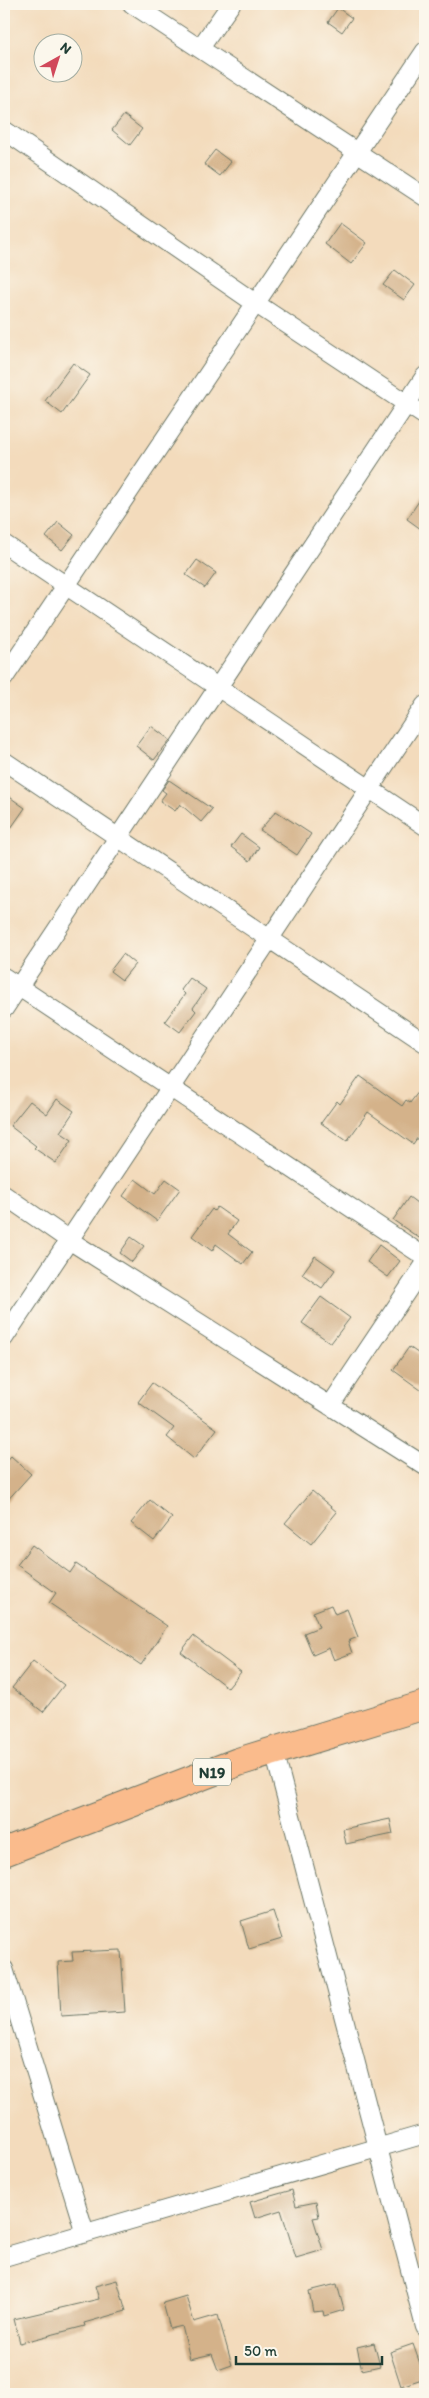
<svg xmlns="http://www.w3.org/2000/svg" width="429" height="2398" viewBox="0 0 429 2398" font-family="Itim,sans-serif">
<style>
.building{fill:#d4b28a}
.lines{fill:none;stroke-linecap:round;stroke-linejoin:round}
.minor-casing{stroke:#697464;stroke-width:20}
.primary-casing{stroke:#697464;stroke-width:30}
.minor{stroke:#fff;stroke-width:18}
.primary{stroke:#fabb8c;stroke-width:28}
.labels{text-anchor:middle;stroke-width:4.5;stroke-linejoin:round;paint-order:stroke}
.shield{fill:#fbf7ec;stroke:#61756b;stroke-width:1}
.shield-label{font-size:16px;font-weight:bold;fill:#1f3d34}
</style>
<rect width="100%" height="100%" fill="#fbf7ec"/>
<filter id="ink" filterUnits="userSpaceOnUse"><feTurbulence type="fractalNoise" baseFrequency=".02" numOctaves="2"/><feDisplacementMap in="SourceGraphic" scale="10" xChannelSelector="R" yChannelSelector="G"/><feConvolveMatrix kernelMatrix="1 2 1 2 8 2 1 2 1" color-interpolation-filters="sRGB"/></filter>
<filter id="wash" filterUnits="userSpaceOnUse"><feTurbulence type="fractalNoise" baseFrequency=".0096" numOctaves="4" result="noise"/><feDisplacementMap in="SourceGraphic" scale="20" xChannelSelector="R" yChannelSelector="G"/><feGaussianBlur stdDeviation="1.12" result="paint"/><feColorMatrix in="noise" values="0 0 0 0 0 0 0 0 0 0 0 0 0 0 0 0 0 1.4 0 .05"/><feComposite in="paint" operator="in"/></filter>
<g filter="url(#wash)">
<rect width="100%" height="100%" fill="#f3dbbc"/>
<g id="blocks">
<path class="building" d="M338,8L352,18L342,32L328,22Z
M124,115L142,129L130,145L112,130Z
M215,150L231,162L220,176L204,164Z
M340,223L367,243L351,264L325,244Z
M395,270L415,285L404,300L383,285Z
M73,363L90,375L62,414L45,401Z
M425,492V532L407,519Z
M58,522L74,535L62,550L46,537Z
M197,560L216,573L205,588L186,575Z
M151,726L170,740L154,760L136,746Z
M169,780L212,809L201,822L180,804L175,811L160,801L166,793L162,790Z
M4,793L25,808L4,838Z
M276,811L311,834L297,855L260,830Z
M241,834L259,847L250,861L231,847Z
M123,954L135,964L122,980L110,971Z
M190,978L206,989L193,1008L196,1011L180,1032L165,1021L185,994L181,990Z
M360,1076L402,1106L406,1100L410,1103L425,1083V1127L413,1144L368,1112L347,1141L321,1123L337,1101L340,1104Z
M57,1099L74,1111L60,1132L72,1140L56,1163L34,1148L36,1146L10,1126L30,1101L47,1114Z
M135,1179L155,1194L166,1179L180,1189L157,1221L123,1196Z
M409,1197L425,1209V1242L393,1220Z
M217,1207L237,1221L228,1234L252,1252L243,1264L216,1244L212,1251L192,1236L212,1209L214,1211Z
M131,1237L144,1246L132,1262L120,1253Z
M379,1245L400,1261L388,1277L367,1262Z
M315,1256L335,1270L322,1288L302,1274Z
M321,1297L350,1318L331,1343L302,1323Z
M409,1347L425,1358V1393L393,1370Z
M152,1383L217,1429L194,1459L167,1437L174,1428L138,1402Z
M11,1456L31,1474L4,1504V1464Z
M312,1491L337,1512L311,1544L285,1523Z
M150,1500L172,1518L154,1541L131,1523Z
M32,1545L70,1573L76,1564L167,1626L141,1665L49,1603L56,1593L17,1565Z
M331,1605L335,1614L347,1609L358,1637L348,1641L352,1653L334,1660L329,1648L313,1655L304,1633L319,1627L313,1612Z
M193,1636L241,1672L228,1688L181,1652Z
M33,1661L64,1685L43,1712L12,1688Z
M390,1819L393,1834L346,1844L343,1829Z
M273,1911L282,1939L249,1949L241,1921Z
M121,1950L125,2012L61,2016L58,1962L73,1961L72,1952Z
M292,2190L296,2206L316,2202L319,2217L313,2218L323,2250L296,2258L281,2210L255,2218L250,2202Z
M117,2280L126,2311L84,2323L85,2326L20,2343L14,2319L99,2299L95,2286Z
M337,2284L344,2310L324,2316L323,2311L313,2312L309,2291Z
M186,2296L194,2322L218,2315L232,2365L218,2370L212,2354L190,2359L182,2326L170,2329L163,2303Z
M374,2343L380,2366L362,2370L357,2347Z
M413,2344L425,2378L401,2386L390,2352Z"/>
</g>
</g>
<g filter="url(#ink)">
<use href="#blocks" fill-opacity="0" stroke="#697464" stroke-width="1"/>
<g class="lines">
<defs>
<path id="minor" d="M132,4L425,197
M200,48L231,4
M4,130L255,303L425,416
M4,544L425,826
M4,678L425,51
M4,761L425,1043
M4,977L425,1257
M4,1009L425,376
M4,1195L69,1240L425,1466
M4,1338L425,705
M330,1406L425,1264
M274,1751L425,2327
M4,1969L85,2233
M4,2257L425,2134"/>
<path id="primary" d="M4,1852L238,1762L425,1705"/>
</defs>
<use href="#minor" class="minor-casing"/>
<use href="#primary" class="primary-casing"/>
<use href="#minor" class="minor"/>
<use href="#primary" class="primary"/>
</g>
</g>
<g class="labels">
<rect class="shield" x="193" y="1758.5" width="38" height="27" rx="4"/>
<g class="shield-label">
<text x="212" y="1778">N19</text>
</g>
</g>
<rect width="429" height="2398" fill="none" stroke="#fbf7ec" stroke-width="20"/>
<g transform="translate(58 58) rotate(39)"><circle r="24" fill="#fbf7ec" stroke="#a3ada2"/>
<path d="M0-4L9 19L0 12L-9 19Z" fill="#d1495b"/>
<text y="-8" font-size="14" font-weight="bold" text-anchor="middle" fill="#1f3d34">N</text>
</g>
<path d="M236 2356v8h146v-8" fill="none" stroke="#1f3d34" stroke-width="2.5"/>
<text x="244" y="2356" font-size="15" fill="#1f3d34" stroke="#fbf7ec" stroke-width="4" paint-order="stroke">50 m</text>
</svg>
